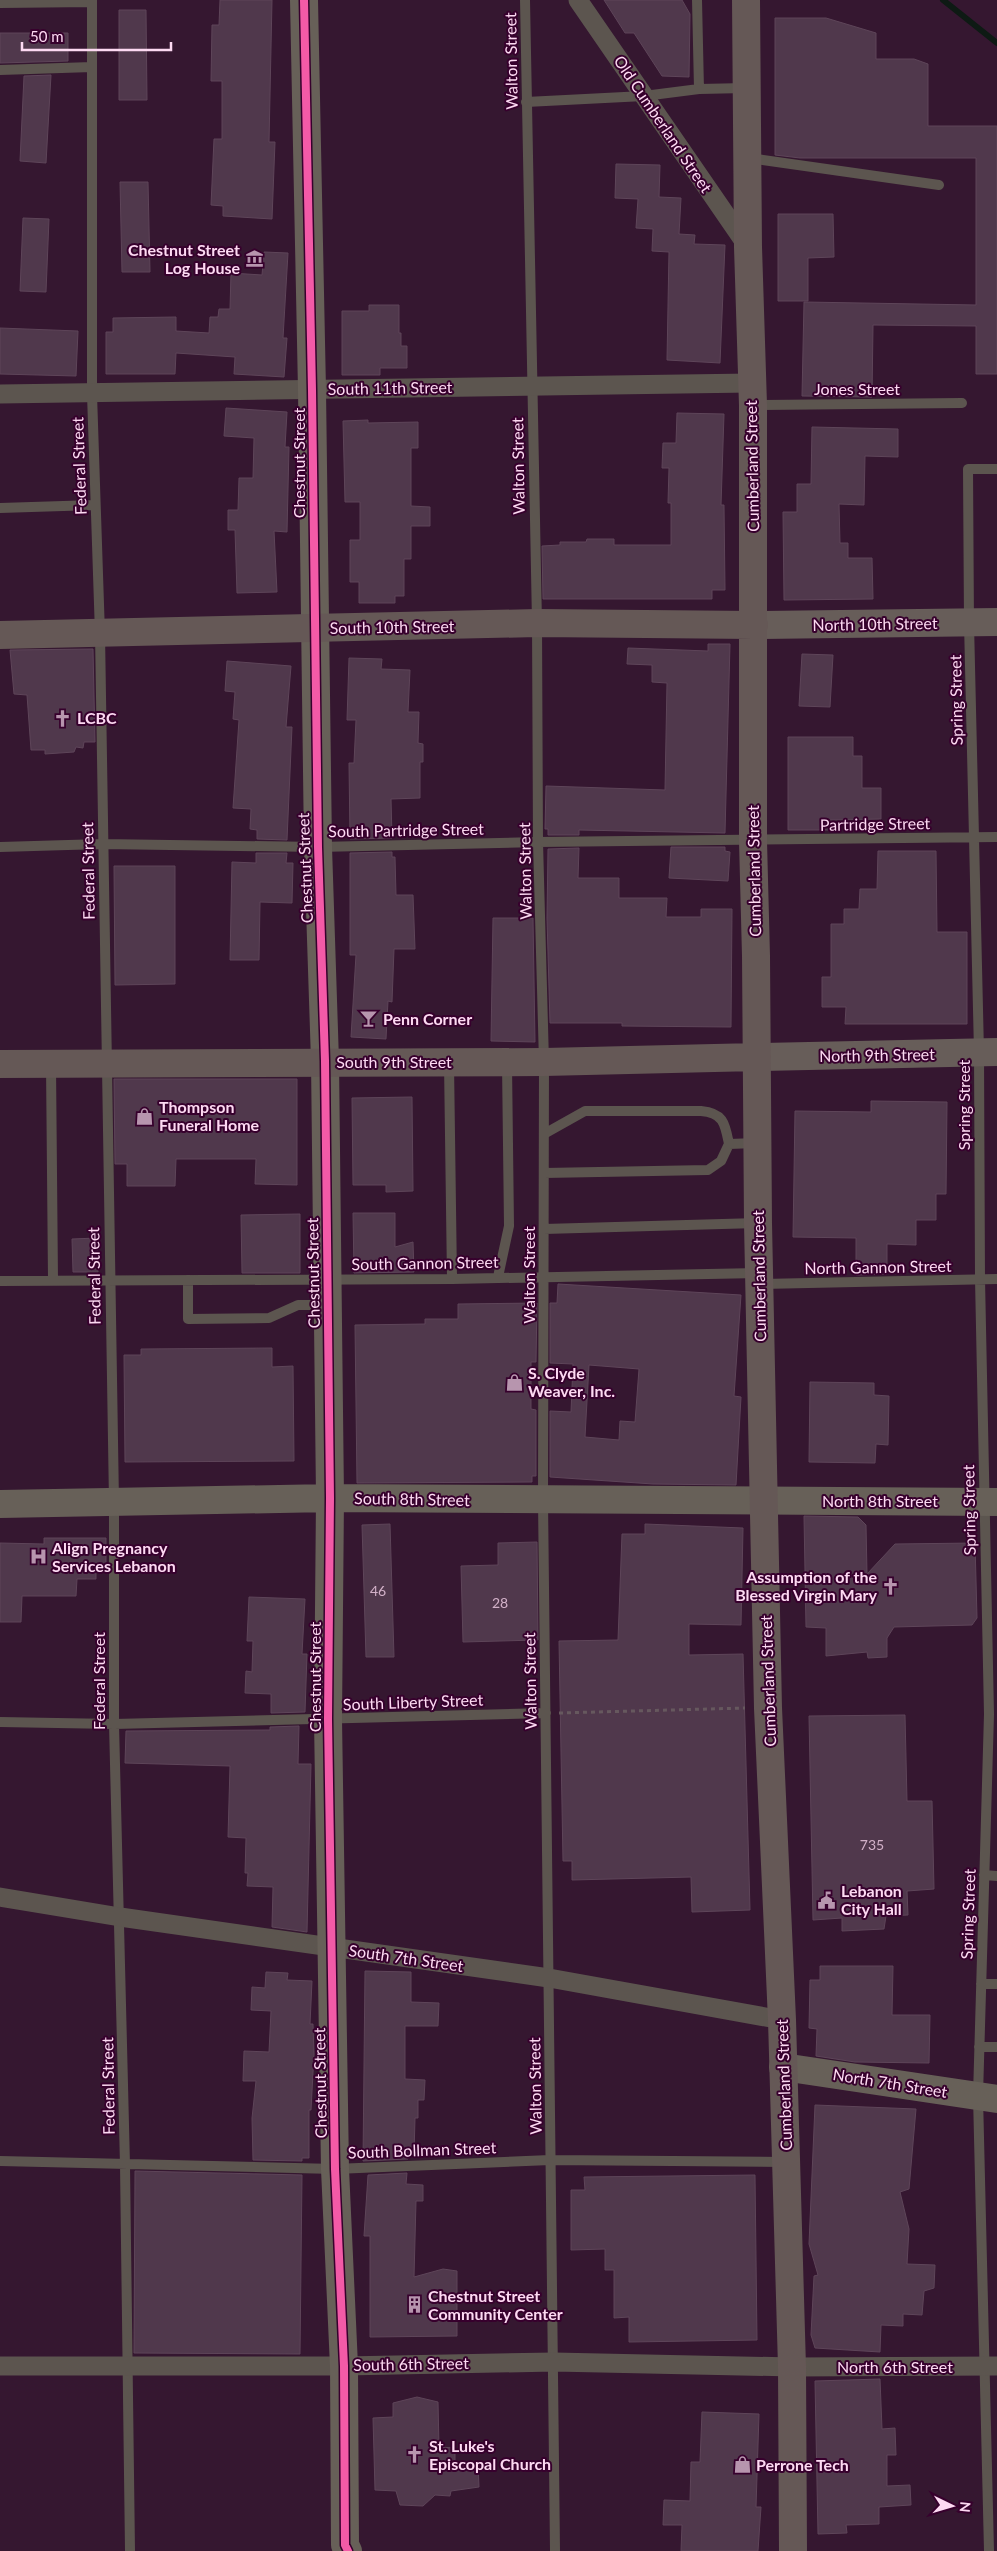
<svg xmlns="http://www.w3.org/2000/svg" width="997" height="2551" viewBox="0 0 997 2551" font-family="Lato,sans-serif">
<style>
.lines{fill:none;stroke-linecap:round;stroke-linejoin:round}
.stream{stroke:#0e1a14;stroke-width:6}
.building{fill:#50384c;stroke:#5e4559;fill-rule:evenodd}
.path{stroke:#66585e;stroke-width:3;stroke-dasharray:4 4;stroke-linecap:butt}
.lane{stroke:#5c554f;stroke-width:10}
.street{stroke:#5c554f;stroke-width:19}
.secondary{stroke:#676058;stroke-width:28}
.primary{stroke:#675d59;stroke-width:28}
.highway{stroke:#655856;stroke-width:28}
.cycleway-casing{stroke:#37002d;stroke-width:11}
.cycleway{stroke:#f35aa7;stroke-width:8}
.labels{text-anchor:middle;stroke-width:4;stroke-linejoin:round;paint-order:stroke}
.number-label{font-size:14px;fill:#d2b1c8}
.street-label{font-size:16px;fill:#fdd9f2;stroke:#37002d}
.poi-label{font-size:16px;font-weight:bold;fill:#fdd9f2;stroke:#37002d;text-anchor:start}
</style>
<rect width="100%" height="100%" fill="#351730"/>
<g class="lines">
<path class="stream" d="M943,0L997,43"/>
</g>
<path class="building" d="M220,0H272L269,142H275L272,219L223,216V206L211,205L214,139H222V81H211L212,25H219Z
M604,0H682L690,14L689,77L662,76L634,33H625Z
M119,10H146L147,100H119Z
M775,18H826L876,33V59H914L928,64V126H997V374H976V326L873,325L872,397L802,396L804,302L976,305V158H800L775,155Z
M0,33H68V61L0,63Z
M51,75L46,163L20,161L24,76Z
M616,164L660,165L659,197L681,198L679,234L695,235L694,244L725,245L720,363L667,360L669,252L652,251L653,229L636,228L638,199L615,198Z
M120,182H148L150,272H122Z
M778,214H833L834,257L808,258V301H778Z
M23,218L49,219L46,292L20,291Z
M264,252L288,253L283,338H287L284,377L234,374L235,357L176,353L175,374H106V332H113V318L176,317V331L209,333L210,317H218L219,309H230L231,273L262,275Z
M369,305H399V333H401V346H407V368H380V375H342V311H369Z
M0,328L78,331L76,376L0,374Z
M226,408L287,412L285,447H289L287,532L274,531L277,592L237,593L235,530H228V510H238L239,478H253L254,438L224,436Z
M677,413L724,414L721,505H724L725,590H712V599H543L542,546L560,545V542H586L587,539H614V545H671V503H668L669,468H662L663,443H676Z
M368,420V423L418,422V448H411V506L430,507V526H411V559H404V596H395V603H359V582H350V540H360V502H345L343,421Z
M812,427L898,429V457L865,456L864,505L839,504L840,543H848V558H872L873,599L784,600L783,512H797V484H811Z
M708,644H730L725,833L579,830V835H548V829H545L546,786L665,790L667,683L652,682V665L627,664L628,648L708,651Z
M93,649L95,742H84L83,748L76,747L74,752L45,754V750H31L27,695L14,694L10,650Z
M802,654L833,655L830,707L799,706Z
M349,658L382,659L381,669L410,670L408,712H419L418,743L423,744V762H420V798L391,799L392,838L350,839L349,763H354L356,720H347Z
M227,661L291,666L286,727H292L287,840L257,839V830L250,829L251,809L233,808L239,720L233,719L235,692L225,691Z
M788,737H853V756H862V788H881V819L830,820V830H788Z
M671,847H725V851L730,852L728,881L669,878Z
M579,848L578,878H619V898H667L666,917H701V909H732L731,1027L622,1026V1023H550L547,918L548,849Z
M878,851H936L937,932H967V1024H845L846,1007H822V977H831V924H844V909H859L860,889H877Z
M392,852V857H395L396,895H413L415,949H394L392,1002L388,1001L386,1039L351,1037L356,955H350V853Z
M256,853H287L286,863H293L292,903L260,902L259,960H230L232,862L256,863Z
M114,866H175V984L115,985Z
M493,918H533L535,1042L491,1041Z
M114,1079H297V1185L255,1184L256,1159H176L175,1186H127V1164H115Z
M412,1097L413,1191L386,1192V1185H353L352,1098Z
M871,1101L947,1102L946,1194H936V1220H916V1245L887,1244V1274L856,1275V1238L793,1237L795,1111L871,1112Z
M353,1213H395V1247L413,1242L414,1272L354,1273Z
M300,1214V1273H242L241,1215Z
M97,1238L98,1272H73L72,1239Z
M558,1284L741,1295L734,1396L741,1397L736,1485L653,1484L550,1477V1411L571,1412L573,1364L550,1363V1303H557ZM589,1365L639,1369L635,1422L620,1421L619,1440L585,1437Z
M537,1303L536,1362H531V1409L536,1410V1476H532V1482L357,1483L355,1325L425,1324V1319H458V1304Z
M272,1348V1367L293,1366L294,1461L125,1462L124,1355H141V1349Z
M810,1382L874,1383V1395L889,1396L888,1445L876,1444L875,1463L809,1462Z
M804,1516L858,1517L866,1525L867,1574L895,1544L975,1543L977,1618L972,1625L894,1627L887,1638V1657L868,1658L867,1652L826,1656V1628L806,1627Z
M390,1524L394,1657H366L362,1525Z
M645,1524L743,1528L741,1625L689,1624V1655L743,1654L750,1910L692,1912L691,1877L572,1880V1861H563L559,1641L618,1640L622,1534H645Z
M44,1538H106V1564H96V1579H77L76,1596H22L21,1622H0V1543L44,1544Z
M537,1542L538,1640L463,1642L461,1566L498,1565V1543Z
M249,1597L305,1599L302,1654H307L305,1712L271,1713V1694L245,1693L246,1671L252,1672L253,1641H247Z
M905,1715L907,1801H932L934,1889L907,1891L908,1915L886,1916L884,1929L842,1931V1918L813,1920L809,1716Z
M299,1726L298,1764H311L307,1932L272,1927L273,1887L247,1886L248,1873H245L246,1838L228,1837L230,1766L125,1763L126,1731L270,1730V1727Z
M820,1966H893L892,2015H930L929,2063L855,2062L816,2056L817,2029L809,2028L810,1980H820Z
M365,1971L411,1972V2002L439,2003L438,2026H405V2079L425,2080L424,2100H418V2118H415L414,2154H408V2159L363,2161Z
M266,1972L288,1973L287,1980L312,1981L310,2024H313L314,2054L311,2110H309V2158H302V2161L253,2160L252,2118L256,2081H243L244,2051L269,2052L271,2011L251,2010L252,1987L265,1988Z
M815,2105L916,2109L909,2189L900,2192L909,2229L907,2264L935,2265L934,2288L924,2291L922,2315L903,2314V2326L881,2325L880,2352L815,2348L811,2335L814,2276L818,2275L809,2244Z
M135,2171L302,2175L300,2354L134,2353Z
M407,2173L406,2184L423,2185V2201H416L414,2277L443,2269L457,2271V2336L370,2337V2236H364L368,2175Z
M755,2175L757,2340L629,2342V2317L614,2318V2270H605V2249L571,2250V2190H585L584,2177Z
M880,2379L882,2429L895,2428L896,2455H887V2486L910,2485L911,2505L879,2507V2524L846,2525L847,2533L818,2534L815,2381Z
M417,2397L438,2402L439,2447L455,2448V2463L478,2464L479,2487L451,2491L450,2496L435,2495L423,2506L400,2505L396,2491L375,2490L373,2418L393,2417V2403Z
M702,2412L759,2414L756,2507H761L758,2551H681L682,2525H663L664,2500L690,2501L691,2462H700Z"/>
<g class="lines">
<path class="path" d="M559,1713L745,1708"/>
<path class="lane" d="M92,0V394L100,634L114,1502V1724L125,2165L130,2551
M525,0L537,623L538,842L544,1062L543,1500L555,2551
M0,3L92,2
M0,70L92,67
M699,89L746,88
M526,102L644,96L699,89L697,0
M749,158L939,185
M754,405L962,403
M0,508L95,505
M0,847L102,844L318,847L538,842L997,837
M449,1063L452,1279
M51,1065L53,1280
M544,1134L585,1111H701C724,1113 725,1124 729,1144
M544,1173L708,1170L721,1161L729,1144L756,1143
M544,1229L758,1223
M498,1277L509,1226L507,1064
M188,1280V1319L269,1318L298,1305H326
M0,1281L452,1279L759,1273
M761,1284L997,1279
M0,1722L114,1724L546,1713
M984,1875L997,1876
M981,1984H997
M979,2047H997
M0,2161L335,2169L550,2160L786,2162
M989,2551L978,2096L989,1714L980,1279L979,1052L969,623L968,469H997"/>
<path class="street" d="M578,0L748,247
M0,394L751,383
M0,1897L120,1917L549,1978L782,2020
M0,2366H344L554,2362L792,2367L997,2366"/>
<path class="secondary" d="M304,0L312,390L318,847L325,1061L330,1498L328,1719L335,2169L344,2366L345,2545L348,2551
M0,1504L330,1498L997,1502
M783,2067L997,2099"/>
<path class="primary" d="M754,625L997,622
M757,1057L997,1052"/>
<path class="highway" d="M746,0L748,247L753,405V841L756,956L758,1223L768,1708L782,2020L792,2367L793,2551
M0,635L537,623L754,625
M0,1064L544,1062L757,1057"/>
<defs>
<path id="cycleway" d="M304,0L312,390L318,847L325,1061L330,1498L328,1719L335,2169L344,2366L345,2545L348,2551"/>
</defs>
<use href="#cycleway" class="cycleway-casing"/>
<use href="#cycleway" class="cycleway"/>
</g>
<defs>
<symbol id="museum-bare" viewBox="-9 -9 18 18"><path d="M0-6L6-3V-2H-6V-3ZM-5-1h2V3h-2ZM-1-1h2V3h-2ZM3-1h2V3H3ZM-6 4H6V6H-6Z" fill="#b795ae" stroke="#37002d" stroke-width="2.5" paint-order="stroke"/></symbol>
<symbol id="church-bare" viewBox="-9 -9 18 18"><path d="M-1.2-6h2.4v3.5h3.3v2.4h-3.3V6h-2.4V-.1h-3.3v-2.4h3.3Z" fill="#b795ae" stroke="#37002d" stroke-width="2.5" paint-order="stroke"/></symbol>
<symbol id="bar-bare" viewBox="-9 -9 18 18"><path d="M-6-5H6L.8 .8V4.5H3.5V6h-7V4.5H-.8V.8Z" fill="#b795ae" stroke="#37002d" stroke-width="2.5" paint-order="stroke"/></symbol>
<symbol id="shop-bare" viewBox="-9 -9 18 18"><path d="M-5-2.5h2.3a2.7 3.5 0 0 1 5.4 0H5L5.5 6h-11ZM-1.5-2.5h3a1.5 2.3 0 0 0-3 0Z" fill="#b795ae" stroke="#37002d" stroke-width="2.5" paint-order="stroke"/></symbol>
<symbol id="hospital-bare" viewBox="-9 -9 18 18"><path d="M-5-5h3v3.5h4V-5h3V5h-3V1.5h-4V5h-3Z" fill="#b795ae" stroke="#37002d" stroke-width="2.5" paint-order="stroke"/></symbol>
<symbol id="civic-bare" viewBox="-9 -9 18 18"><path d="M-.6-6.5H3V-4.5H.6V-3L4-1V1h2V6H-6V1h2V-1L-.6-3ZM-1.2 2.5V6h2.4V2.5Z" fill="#b795ae" stroke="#37002d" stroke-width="2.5" paint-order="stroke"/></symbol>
<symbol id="building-bare" viewBox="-9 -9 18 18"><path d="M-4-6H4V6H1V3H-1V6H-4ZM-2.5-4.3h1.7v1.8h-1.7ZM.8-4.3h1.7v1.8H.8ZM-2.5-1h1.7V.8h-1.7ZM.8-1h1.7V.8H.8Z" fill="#b795ae" stroke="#37002d" stroke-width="2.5" paint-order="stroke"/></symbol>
</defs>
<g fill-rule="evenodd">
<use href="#museum-bare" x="242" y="246" width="25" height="25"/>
<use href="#church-bare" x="50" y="706" width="25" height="25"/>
<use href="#bar-bare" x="356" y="1006" width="25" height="25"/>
<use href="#shop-bare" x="132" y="1104" width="25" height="25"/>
<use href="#shop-bare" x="502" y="1370" width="25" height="25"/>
<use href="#hospital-bare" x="26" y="1544" width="25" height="25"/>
<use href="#church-bare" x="878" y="1574" width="25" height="25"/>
<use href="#civic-bare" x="814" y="1888" width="25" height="25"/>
<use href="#building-bare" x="402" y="2292" width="25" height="25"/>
<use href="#church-bare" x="402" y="2442" width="25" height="25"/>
<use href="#shop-bare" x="730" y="2452" width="25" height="25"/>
</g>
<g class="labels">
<g class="number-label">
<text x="378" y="1596">46</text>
<text x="500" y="1608">28</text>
<text x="872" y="1850">735</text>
</g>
<g class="street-label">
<text transform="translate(511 61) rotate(-91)" y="6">Walton Street</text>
<text transform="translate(663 124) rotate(56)" y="6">Old Cumberland Street</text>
<text transform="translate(390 388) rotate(-1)" y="6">South 11th Street</text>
<text x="857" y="395">Jones Street</text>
<text transform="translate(299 463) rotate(-90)" y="6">Chestnut Street</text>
<text transform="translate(79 466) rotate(-92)" y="6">Federal Street</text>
<text transform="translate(518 466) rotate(-91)" y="6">Walton Street</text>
<text transform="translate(752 466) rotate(-91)" y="6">Cumberland Street</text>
<text transform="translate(875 624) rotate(-1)" y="6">North 10th Street</text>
<text transform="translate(392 627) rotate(-1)" y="6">South 10th Street</text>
<text transform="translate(956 700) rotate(-91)" y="6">Spring Street</text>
<text transform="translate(875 824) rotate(-1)" y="6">Partridge Street</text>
<text transform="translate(406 830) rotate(-1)" y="6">South Partridge Street</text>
<text transform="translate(305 868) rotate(-92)" y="6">Chestnut Street</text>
<text transform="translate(88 871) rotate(-91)" y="6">Federal Street</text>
<text transform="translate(525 871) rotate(-91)" y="6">Walton Street</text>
<text transform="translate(754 871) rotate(-91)" y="6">Cumberland Street</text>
<text transform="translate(877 1055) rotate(-1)" y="6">North 9th Street</text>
<text x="394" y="1068">South 9th Street</text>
<text transform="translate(964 1105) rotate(-90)" y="6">Spring Street</text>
<text transform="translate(425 1263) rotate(-1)" y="6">South Gannon Street</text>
<text transform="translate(878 1267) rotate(-1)" y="6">North Gannon Street</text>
<text transform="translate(313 1273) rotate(-91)" y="6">Chestnut Street</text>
<text transform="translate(529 1275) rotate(-90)" y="6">Walton Street</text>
<text transform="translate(94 1276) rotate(-91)" y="6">Federal Street</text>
<text transform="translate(759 1276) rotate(-91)" y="6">Cumberland Street</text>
<text transform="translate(412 1499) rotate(1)" y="6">South 8th Street</text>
<text x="880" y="1507">North 8th Street</text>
<text transform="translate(969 1510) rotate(-91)" y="6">Spring Street</text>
<text transform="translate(315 1677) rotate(-90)" y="6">Chestnut Street</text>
<text transform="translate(99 1681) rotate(-90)" y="6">Federal Street</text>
<text transform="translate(530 1681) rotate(-91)" y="6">Walton Street</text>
<text transform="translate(768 1681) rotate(-92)" y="6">Cumberland Street</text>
<text transform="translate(413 1702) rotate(-2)" y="6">South Liberty Street</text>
<text transform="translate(968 1914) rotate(-88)" y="6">Spring Street</text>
<text transform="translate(406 1958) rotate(8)" y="6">South 7th Street</text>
<text transform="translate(320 2083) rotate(-91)" y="6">Chestnut Street</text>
<text transform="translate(890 2083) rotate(9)" y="6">North 7th Street</text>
<text transform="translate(784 2085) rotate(-92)" y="6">Cumberland Street</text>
<text transform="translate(108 2086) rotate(-91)" y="6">Federal Street</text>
<text transform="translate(535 2086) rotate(-91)" y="6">Walton Street</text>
<text transform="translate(422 2150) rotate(-2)" y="6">South Bollman Street</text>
<text transform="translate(411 2364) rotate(-1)" y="6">South 6th Street</text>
<text x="895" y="2373">North 6th Street</text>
</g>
<g class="poi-label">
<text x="240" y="256" text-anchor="end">Chestnut Street<tspan x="240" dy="18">Log House</tspan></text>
<text x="77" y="724">LCBC</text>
<text x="383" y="1025">Penn Corner</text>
<text x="159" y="1113">Thompson<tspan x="159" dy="18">Funeral Home</tspan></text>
<text x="528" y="1379">S. Clyde<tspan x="528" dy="18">Weaver, Inc.</tspan></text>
<text x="52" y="1554">Align Pregnancy<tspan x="52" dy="18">Services Lebanon</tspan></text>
<text x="877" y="1583" text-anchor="end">Assumption of the<tspan x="877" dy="18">Blessed Virgin Mary</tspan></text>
<text x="841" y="1897">Lebanon<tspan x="841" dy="18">City Hall</tspan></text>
<text x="428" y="2302">Chestnut Street<tspan x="428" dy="18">Community Center</tspan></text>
<text x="429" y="2452">St. Luke's<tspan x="429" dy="18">Episcopal Church</tspan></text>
<text x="756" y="2471">Perrone Tech</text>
</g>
</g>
<g transform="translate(952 2506) rotate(95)" stroke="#37002d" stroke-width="4" paint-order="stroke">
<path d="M0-4L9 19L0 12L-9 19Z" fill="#fdd9f2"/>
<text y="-8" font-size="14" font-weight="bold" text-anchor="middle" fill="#fdd9f2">N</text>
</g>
<path d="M22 42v8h149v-8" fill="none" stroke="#fdd9f2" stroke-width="2.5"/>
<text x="30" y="42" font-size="15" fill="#fdd9f2" stroke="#37002d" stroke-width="4" paint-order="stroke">50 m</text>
</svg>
